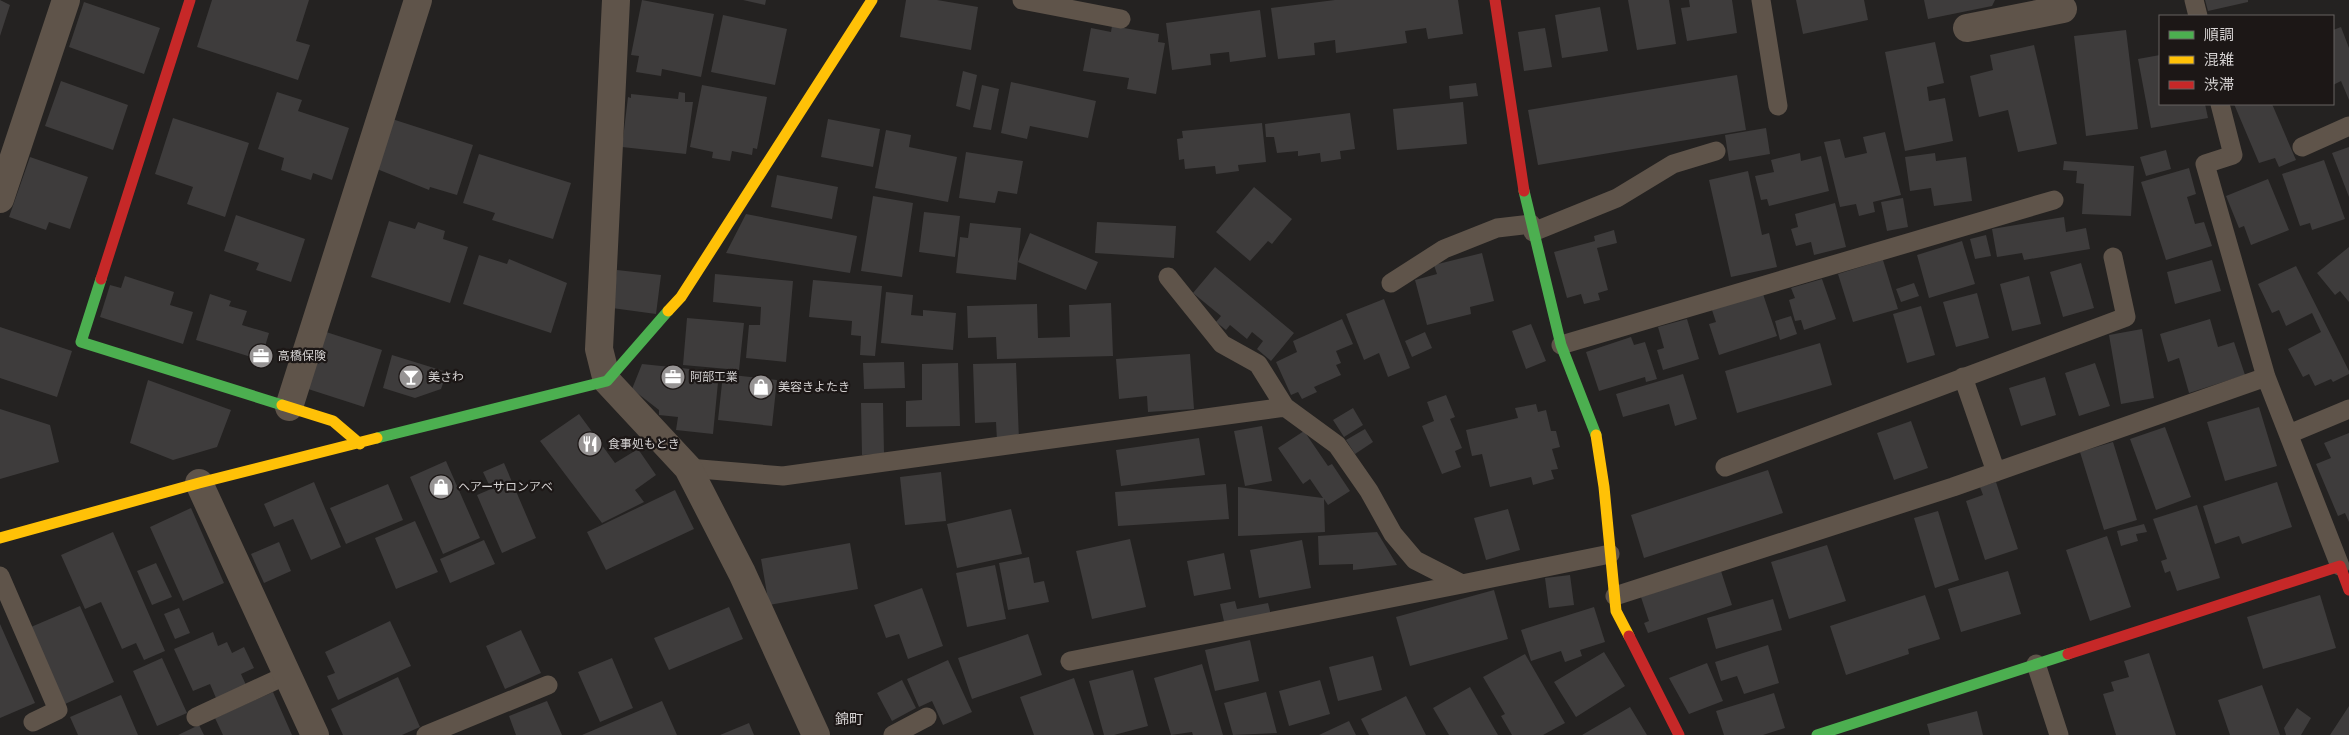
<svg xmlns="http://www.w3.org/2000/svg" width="2349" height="735" viewBox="0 0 2349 735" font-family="Mulish,'Noto Sans JP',sans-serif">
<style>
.building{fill:#3e3c3c}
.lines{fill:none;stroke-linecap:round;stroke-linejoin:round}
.lane{stroke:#5f544a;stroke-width:19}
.street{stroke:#5f544a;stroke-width:28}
.fast{stroke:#4caf50;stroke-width:11}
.slow{stroke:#ffc107;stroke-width:11}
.jam{stroke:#c62828;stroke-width:11}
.labels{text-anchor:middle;stroke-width:4.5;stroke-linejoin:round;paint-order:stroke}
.poi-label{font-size:12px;fill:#d5d2d2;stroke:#1c1716;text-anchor:start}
.neighbourhood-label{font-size:14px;fill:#d5d2d2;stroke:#1c1716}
</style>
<rect width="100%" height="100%" fill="#242221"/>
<path class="building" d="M0,0L10,5L0,36Z
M212,0H309L296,41L310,45L298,80L197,47Z
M642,0L714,14L701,77L662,69L661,76L636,72L639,56L631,55Z
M743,0H766L765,5Z
M906,0H937L978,7L971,50L900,37Z
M1335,0H1458L1463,34L1428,39L1426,28L1405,31L1407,43L1336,53L1335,40L1314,43L1315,55L1278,59L1271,8Z
M1628,0H1669L1676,44L1637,50Z
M1689,0H1732L1737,33L1687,41L1681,8L1690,7Z
M1796,0H1864L1868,20L1803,34Z
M1924,0H1995L1992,6L1928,19Z
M2205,0H2248V2L2208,11Z
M84,2L160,28L144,74L69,47Z
M1600,7L1608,51L1562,58L1555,15Z
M1260,10L1266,57L1230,62L1229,52L1210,54L1211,65L1172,70L1166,23Z
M723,15L787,29L775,85L711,72Z
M1112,26L1159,34L1158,42L1165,43L1156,94L1127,89L1129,78L1083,71L1091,28L1111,32Z
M2341,27L2349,48V100L2341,81L2333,85V30Z
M1545,28L1552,67L1524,71L1518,32Z
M2126,30L2138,129L2086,136L2074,36Z
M1935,42L1944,83L1927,87L1929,101L1945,98L1953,141L1905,151L1885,52Z
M2034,45L2057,144L2018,152L2008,110L1979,117L1970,76L1993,70L1990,55Z
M2160,55V104H2205L2208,118L2151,128L2138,59Z
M963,71L977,75L970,110L956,106Z
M1737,75L1746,130L1538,165L1528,110Z
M61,81L128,105L113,150L45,126Z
M1011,82L1096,101L1088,138L1030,126L1027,139L1001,133Z
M1476,83L1478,96L1450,99L1449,86Z
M702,85L767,97L757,149L753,148L752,155L732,151L730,161L712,158L713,152L690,147Z
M982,85L999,89L991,130L973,127Z
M277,92L302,100L298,111L349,128L332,180L313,173L311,180L281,170L284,158L258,149Z
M679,92L685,93V102H693L686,154L622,147L628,97L631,98V94L678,99Z
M1463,102L1467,144L1397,150L1393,109Z
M2234,104H2272L2296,160L2279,167L2275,158L2259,163Z
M1350,113L1355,149L1340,151L1341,159L1321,162L1320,153L1298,156V151L1277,153L1274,137H1266L1265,124Z
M173,118L249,143L225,217L187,204L193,187L155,174Z
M392,119L473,145L457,195L430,187L429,190L377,169Z
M828,119L880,129L873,167L821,157Z
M1262,123L1266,162L1238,165L1239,171L1216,174L1215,166L1185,169L1184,159L1179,160L1177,139L1183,138L1182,131Z
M1766,128L1770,154L1729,161L1725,135Z
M886,130L911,135L909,147L957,157L948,202L875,188Z
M1885,132L1901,195L1873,202L1875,212L1859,216L1856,204L1840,207L1824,142L1840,139L1845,158L1867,153L1863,137Z
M2349,147V197L2332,153Z
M2166,150L2171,169L2146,176L2140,157Z
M966,152L1023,161L1017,194L998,191L995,203L959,198Z
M1800,153L1801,161L1821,156L1829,191L1769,206L1767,199L1761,200L1755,176L1774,172L1771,160Z
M1935,153L1936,161L1966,157L1972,201L1934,206L1931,188L1910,191L1905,157Z
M479,154L571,183L553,239L492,220L495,213L463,203Z
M30,157L88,177L70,229L49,222L46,230L9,217Z
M2324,160L2345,219L2312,230L2310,223L2300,226L2282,174Z
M2064,161L2134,166L2131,216L2082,214L2084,184L2076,183L2077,171L2063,170Z
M2189,168L2196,194L2187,197L2195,224L2204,222L2212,246L2166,260L2141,182Z
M1748,171L1762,235L1769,233L1777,267L1731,277L1709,180Z
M777,175L838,187L832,219L771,207Z
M2268,179L2289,230L2251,245L2244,226L2239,228L2226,196Z
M1254,187L1292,219L1272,244L1268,241L1250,261L1216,232Z
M873,196L913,203L902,277L861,271Z
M1903,198L1908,227L1887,231L1881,202Z
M1835,203L1846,247L1814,255L1811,242L1796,246L1791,229L1798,227L1795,214Z
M924,212L960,216L955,257L919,252Z
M746,214L857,236L850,273L726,253Z
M236,215L305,239L291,282L256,270L259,263L224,251Z
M2064,217L2066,232L2086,228L2090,249L2024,260L2022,253L1997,257L1992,229Z
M389,221L415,229L418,222L445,231L443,239L468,247L450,303L371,277Z
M1097,222L1176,226L1174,258L1095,253Z
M970,223L1021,228L1016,280L956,273L960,237L968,238Z
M1614,230L1617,243L1597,248L1608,290L1598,293L1600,300L1584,304L1581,294L1567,298L1554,252L1595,241L1594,236Z
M1030,233L1098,262L1086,290L1018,262Z
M1986,235L1991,256L1975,259L1970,239Z
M1962,241L1975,284L1929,298L1917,255Z
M2349,247V302L2340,291L2335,295L2317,273Z
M1482,253L1494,301L1470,307L1471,314L1427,325L1415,280L1437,274L1434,265Z
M479,255L507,264L509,259L567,283L551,333L463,304Z
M1883,260L1898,309L1853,322L1838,274Z
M2212,260L2221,291L2175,304L2167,272Z
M2081,263L2094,308L2063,317L2050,272Z
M2296,266L2349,371V374L2333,382L2331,379L2315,386L2309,374L2303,377L2288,349L2321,332L2312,313L2286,326L2279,310L2272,313L2258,284Z
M1215,267L1294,333L1271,361L1257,349L1263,341L1252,332L1247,339L1230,325L1226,330L1216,322L1221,316L1193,293Z
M617,270L661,275L656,314L612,308Z
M715,274L793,281L786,362L746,358L749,325H760L761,307L713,302Z
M125,276L174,292L170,305L193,312L183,344L100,317L110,285L121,288Z
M2029,276L2041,324L2012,331L2000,284Z
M1822,279L1836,319L1804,330L1801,320L1795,321L1789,300L1795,298L1791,288Z
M813,280L882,286L875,356L860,355L861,336L851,335L852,321L809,317Z
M1914,283L1919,296L1901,302L1896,289Z
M886,292L913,295L911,315L923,316V310L956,313L953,350L881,343Z
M1977,293L1989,338L1956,347L1943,302Z
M210,294L231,301L229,306L247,311L242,325L269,333L261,360L196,340Z
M1763,294L1777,336L1719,355L1709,324L1716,322L1712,310Z
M1384,299L1410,368L1388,377L1379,353L1364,360L1346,314Z
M1111,303L1113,356L997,359L996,337L968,338L967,306L1037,304L1038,338L1070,337L1069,305Z
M1921,306L1935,355L1907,363L1893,314Z
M1791,316L1797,334L1780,340L1775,321Z
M687,318L744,323L739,370L683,365Z
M1342,319L1353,344L1336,351L1341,363L1336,365L1341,375L1314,387L1317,392L1302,399L1298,392L1291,395L1276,362L1297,352L1293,341Z
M1687,319L1699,359L1663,370L1657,350L1664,348L1658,327Z
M2210,319L2218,347L2234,342L2245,375L2189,393L2179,358L2168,362L2160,334Z
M1531,324L1546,361L1526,369L1512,331Z
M0,327L72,351L57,397L0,378Z
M2142,329L2154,398L2121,404L2109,335Z
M323,331L382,350L364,407L305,388Z
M1425,332L1432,348L1412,357L1405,341Z
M1631,337L1634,345L1645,342L1657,379L1646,382L1645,377L1599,391L1586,352Z
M1820,343L1832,385L1737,413L1725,371Z
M1190,354L1194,409L1148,412L1147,396L1119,399L1116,359Z
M392,355L447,372L441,389L415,398L383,388Z
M904,362L905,388L864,389L863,363Z
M958,363L960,426L906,427V401L922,400V364Z
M1016,363L1019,440L997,441L996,422L975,423L973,364Z
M2095,363L2110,406L2079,416L2065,373Z
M642,364L719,372L713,434L676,430L678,417L659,415V410L632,389Z
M723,374L777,380L772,426L718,420Z
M1683,374L1697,419L1675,426L1669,404L1623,417L1616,394Z
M2045,377L2056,415L2021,426L2009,388Z
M148,380L231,410L217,447L173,460L130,443Z
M1446,395L1455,417L1450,419L1462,448L1455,451L1461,467L1442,474L1422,426L1434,421L1427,402Z
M861,403H883L884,454L862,455Z
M1536,404L1538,412L1546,410L1551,431H1556L1560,447L1552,449L1558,469L1551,470L1554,479L1533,485L1531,477L1490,487L1482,454L1472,456L1466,430L1518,418L1515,408Z
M2259,407L2277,466L2225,481L2207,422Z
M1353,408L1363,425L1344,437L1333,420Z
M0,409L50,425L59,462L0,479Z
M579,414L615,463L638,449L656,475L635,490L644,502L602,523L540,441Z
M1911,421L1928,468L1894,480L1877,433Z
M1262,426L1272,481L1245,486L1234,431Z
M2165,427L2191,497L2156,510L2130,439Z
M1365,429L1373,442L1355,454L1346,440Z
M1304,431L1328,466L1332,464L1350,491L1328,505L1324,499L1325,532L1238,536V487L1323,498L1310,479L1303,484L1278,448Z
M2349,433V522L2345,513L2338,516L2316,464L2331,458L2324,443Z
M1199,438L1205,475L1121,486L1116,450Z
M2113,442L2137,520L2104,530L2080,452Z
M446,461L480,538L443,554L410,477Z
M504,463L536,538L502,553L477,495L491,489L483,472Z
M1768,470L1783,513L1644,558L1631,515Z
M941,472L946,521L905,525L900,477Z
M314,482L341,547L311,560L293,519L274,527L264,504Z
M1996,482L2018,549L1985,560L1966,501L1983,495L1980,487Z
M2277,482L2292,527L2242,544L2239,536L2215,544L2203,506Z
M388,484L403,520L346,544L330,508Z
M1226,484L1229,519L1118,526L1115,492Z
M675,490L694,529L606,570L587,532Z
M2197,505L2220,578L2177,591L2170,571L2165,573L2161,561L2167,559L2153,519Z
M191,508L224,583L183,601L150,527Z
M1011,509L1022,554L957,568L947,524Z
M1508,509L1520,550L1486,560L1474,518Z
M1938,511L1959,580L1935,588L1914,518Z
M415,521L438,572L396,589L375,538Z
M2144,524L2147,532L2136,534L2138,541L2121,546L2117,531Z
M113,532L165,651L144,660L136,643L122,649L101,602L85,609L61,555Z
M1377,532L1397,565L1353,570V564L1319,565L1318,536Z
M2107,536L2131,607L2090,621L2066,550Z
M1130,539L1146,607L1092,619L1076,551Z
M484,540L495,564L450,583L440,559Z
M1302,540L1311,588L1259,598L1250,550Z
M279,542L291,571L264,583L251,554Z
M850,543L858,589L769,605L761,559Z
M1827,545L1846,601L1789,619L1771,562Z
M1224,553L1231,589L1194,596L1187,561Z
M1029,557L1034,583L1044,581L1049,602L1008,610L999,563Z
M156,563L172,597L152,605L137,571Z
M995,565L1006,619L967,627L956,573Z
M1721,571L1732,605L1648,633L1644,623L1649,621L1641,597Z
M2008,571L2021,614L1961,632L1948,589Z
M1570,575L1574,605L1549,608L1545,578Z
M922,588L943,646L908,659L899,634L886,638L874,605Z
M1494,590L1508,639L1410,666L1396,617Z
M1925,595L1940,639L1908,649L1909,654L1846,675L1830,626Z
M2320,595L2336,648L2263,669L2247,617Z
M1773,599L1782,630L1716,649L1707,618Z
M1235,601L1237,609L1268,603L1271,615L1225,626L1220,604Z
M80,606L114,682L65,704L31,627Z
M729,607L743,639L669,670L654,638Z
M1594,607L1605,642L1580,650L1582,656L1565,662L1561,651L1531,661L1521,630Z
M179,608L190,633L175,639L164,614Z
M390,621L411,666L338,700L327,676L335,673L325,652Z
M0,624L35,703L0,718Z
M521,630L541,673L505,689L486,646Z
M213,632L218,646L227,642L232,653L244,647L254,668L241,674L246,685L216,698L210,684L193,691L174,649Z
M1028,634L1042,675L972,699L958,658Z
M1250,640L1259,681L1215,691L1205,650Z
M1768,645L1779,683L1744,694L1737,676L1721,681L1715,662Z
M1604,652L1625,686L1576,717L1554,682Z
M2149,653L2176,735H2116L2103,694L2114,691L2111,682L2129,677L2124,661Z
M1525,654L1565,723L1543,735H1512L1501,716L1505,714L1483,677Z
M1373,656L1382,690L1338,701L1329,667Z
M162,658L187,713L157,726L133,671Z
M612,658L633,708L600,722L578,672Z
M948,660L972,712L943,725L932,701L919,707L907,679Z
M1707,663L1723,701L1689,714L1669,678Z
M1202,664L1223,735H1193L1192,732L1171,735L1154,678Z
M1133,670L1148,726L1114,735H1104L1089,681Z
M398,677L420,727L402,735H343L331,709Z
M1074,678L1094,735H1034L1020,697Z
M902,680L916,708L892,721L877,693Z
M1320,680L1330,714L1289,726L1279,691Z
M2262,685L2280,735H2230L2218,700Z
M1470,687L1498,735H1449L1433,708Z
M273,692L292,735H223L215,718Z
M1266,692L1277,733L1233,735L1224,703Z
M1774,693L1785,728L1763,735H1724L1716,711Z
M121,695L138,735H78L70,717Z
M1406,696L1426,735H1369L1361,719Z
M547,701L562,735H516L509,716Z
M662,701L677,735H582Z
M2349,706V735H2330Z
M1630,707L1647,735H1582Z
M2297,708L2311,718L2301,735H2286L2284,728Z
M1977,711L1983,735H1930L1927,724Z
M1349,721L1356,735H1319Z
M749,723L754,735H720Z
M199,725L204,735H178Z"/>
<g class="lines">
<path class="lane" d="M1022,0L1121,19
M1761,0L1778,106
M2194,0L2198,16
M2220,104L2233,155L2205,164L2266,377L2340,566
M2302,147L2349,126
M1533,232L1617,198L1673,164L1716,151
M1168,277L1222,344L1258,364L1285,407L1337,445L1369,491L1393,534L1415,560L1462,584L1610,554
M1391,283L1444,249L1497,228L1531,224
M1561,345L2054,200
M1963,377L1996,472
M2289,434L2349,409
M1725,467L2126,317L2113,257
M688,468L783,476L1285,407
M0,576L58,710L33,722
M1615,596L1953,487L2266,377
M1070,661L1462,584
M2036,664L2059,735
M196,717L289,674
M426,735L548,685
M893,735L927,717"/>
<path class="street" d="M616,0L599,349L607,381L688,468L742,573L816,735
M1967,28L2063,9
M0,199L66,0
M289,407L418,0
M199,483L315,735"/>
<path class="fast" d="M1524,191L1561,345L1596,435
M101,279L81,342L282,405
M377,438L607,381L668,311
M1817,735L2068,654"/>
<path class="slow" d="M668,311L681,297L872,0
M282,405L333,421L360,444
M1596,435L1604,487L1616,611L1629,636
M0,538L199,483L377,438"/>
<path class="jam" d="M1495,0L1524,191
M101,279L190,0
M1629,636L1679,735
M2068,654L2340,566L2349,590"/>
</g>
<defs>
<symbol id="office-disc" viewBox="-11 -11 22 22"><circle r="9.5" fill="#979494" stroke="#1c1716"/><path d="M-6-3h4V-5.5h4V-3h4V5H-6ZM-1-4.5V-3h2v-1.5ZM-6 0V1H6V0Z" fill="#fff"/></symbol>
<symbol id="bar-disc" viewBox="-11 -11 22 22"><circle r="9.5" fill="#979494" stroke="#1c1716"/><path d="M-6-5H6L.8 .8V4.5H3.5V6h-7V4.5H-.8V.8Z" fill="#fff"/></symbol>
<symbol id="shop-disc" viewBox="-11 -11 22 22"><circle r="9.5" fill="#979494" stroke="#1c1716"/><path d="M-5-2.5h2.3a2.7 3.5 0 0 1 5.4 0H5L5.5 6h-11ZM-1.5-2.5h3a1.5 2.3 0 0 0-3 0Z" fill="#fff"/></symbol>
<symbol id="restaurant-disc" viewBox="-11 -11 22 22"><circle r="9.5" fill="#979494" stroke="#1c1716"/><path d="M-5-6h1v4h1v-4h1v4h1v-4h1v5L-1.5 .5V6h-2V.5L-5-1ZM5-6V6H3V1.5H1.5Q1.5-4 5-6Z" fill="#fff"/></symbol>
</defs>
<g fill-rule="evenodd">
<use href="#office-disc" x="247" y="342" width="28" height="28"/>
<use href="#bar-disc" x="397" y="363" width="28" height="28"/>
<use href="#office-disc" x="659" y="363" width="28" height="28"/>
<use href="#shop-disc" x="747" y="373" width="28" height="28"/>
<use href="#restaurant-disc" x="576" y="430" width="28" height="28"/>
<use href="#shop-disc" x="427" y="473" width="28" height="28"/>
</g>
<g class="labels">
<g class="poi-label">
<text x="278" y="360">高橋保険</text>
<text x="428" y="381">美さわ</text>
<text x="690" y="381">阿部工業</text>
<text x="778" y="391">美容きよたき</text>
<text x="608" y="448">食事処もとき</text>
<text x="458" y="491">ヘアーサロンアベ</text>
</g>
<g class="neighbourhood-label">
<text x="849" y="724">錦町</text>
</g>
</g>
<rect x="2159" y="15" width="175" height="90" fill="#1c1716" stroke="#666261"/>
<rect x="2169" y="31" width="25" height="8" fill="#4caf50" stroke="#666261"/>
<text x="2204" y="40" font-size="15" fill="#d5d2d2">順調</text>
<rect x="2169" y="56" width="25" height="8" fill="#ffc107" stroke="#666261"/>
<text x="2204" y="65" font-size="15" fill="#d5d2d2">混雑</text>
<rect x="2169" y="81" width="25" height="8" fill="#c62828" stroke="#666261"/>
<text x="2204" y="90" font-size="15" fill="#d5d2d2">渋滞</text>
</svg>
